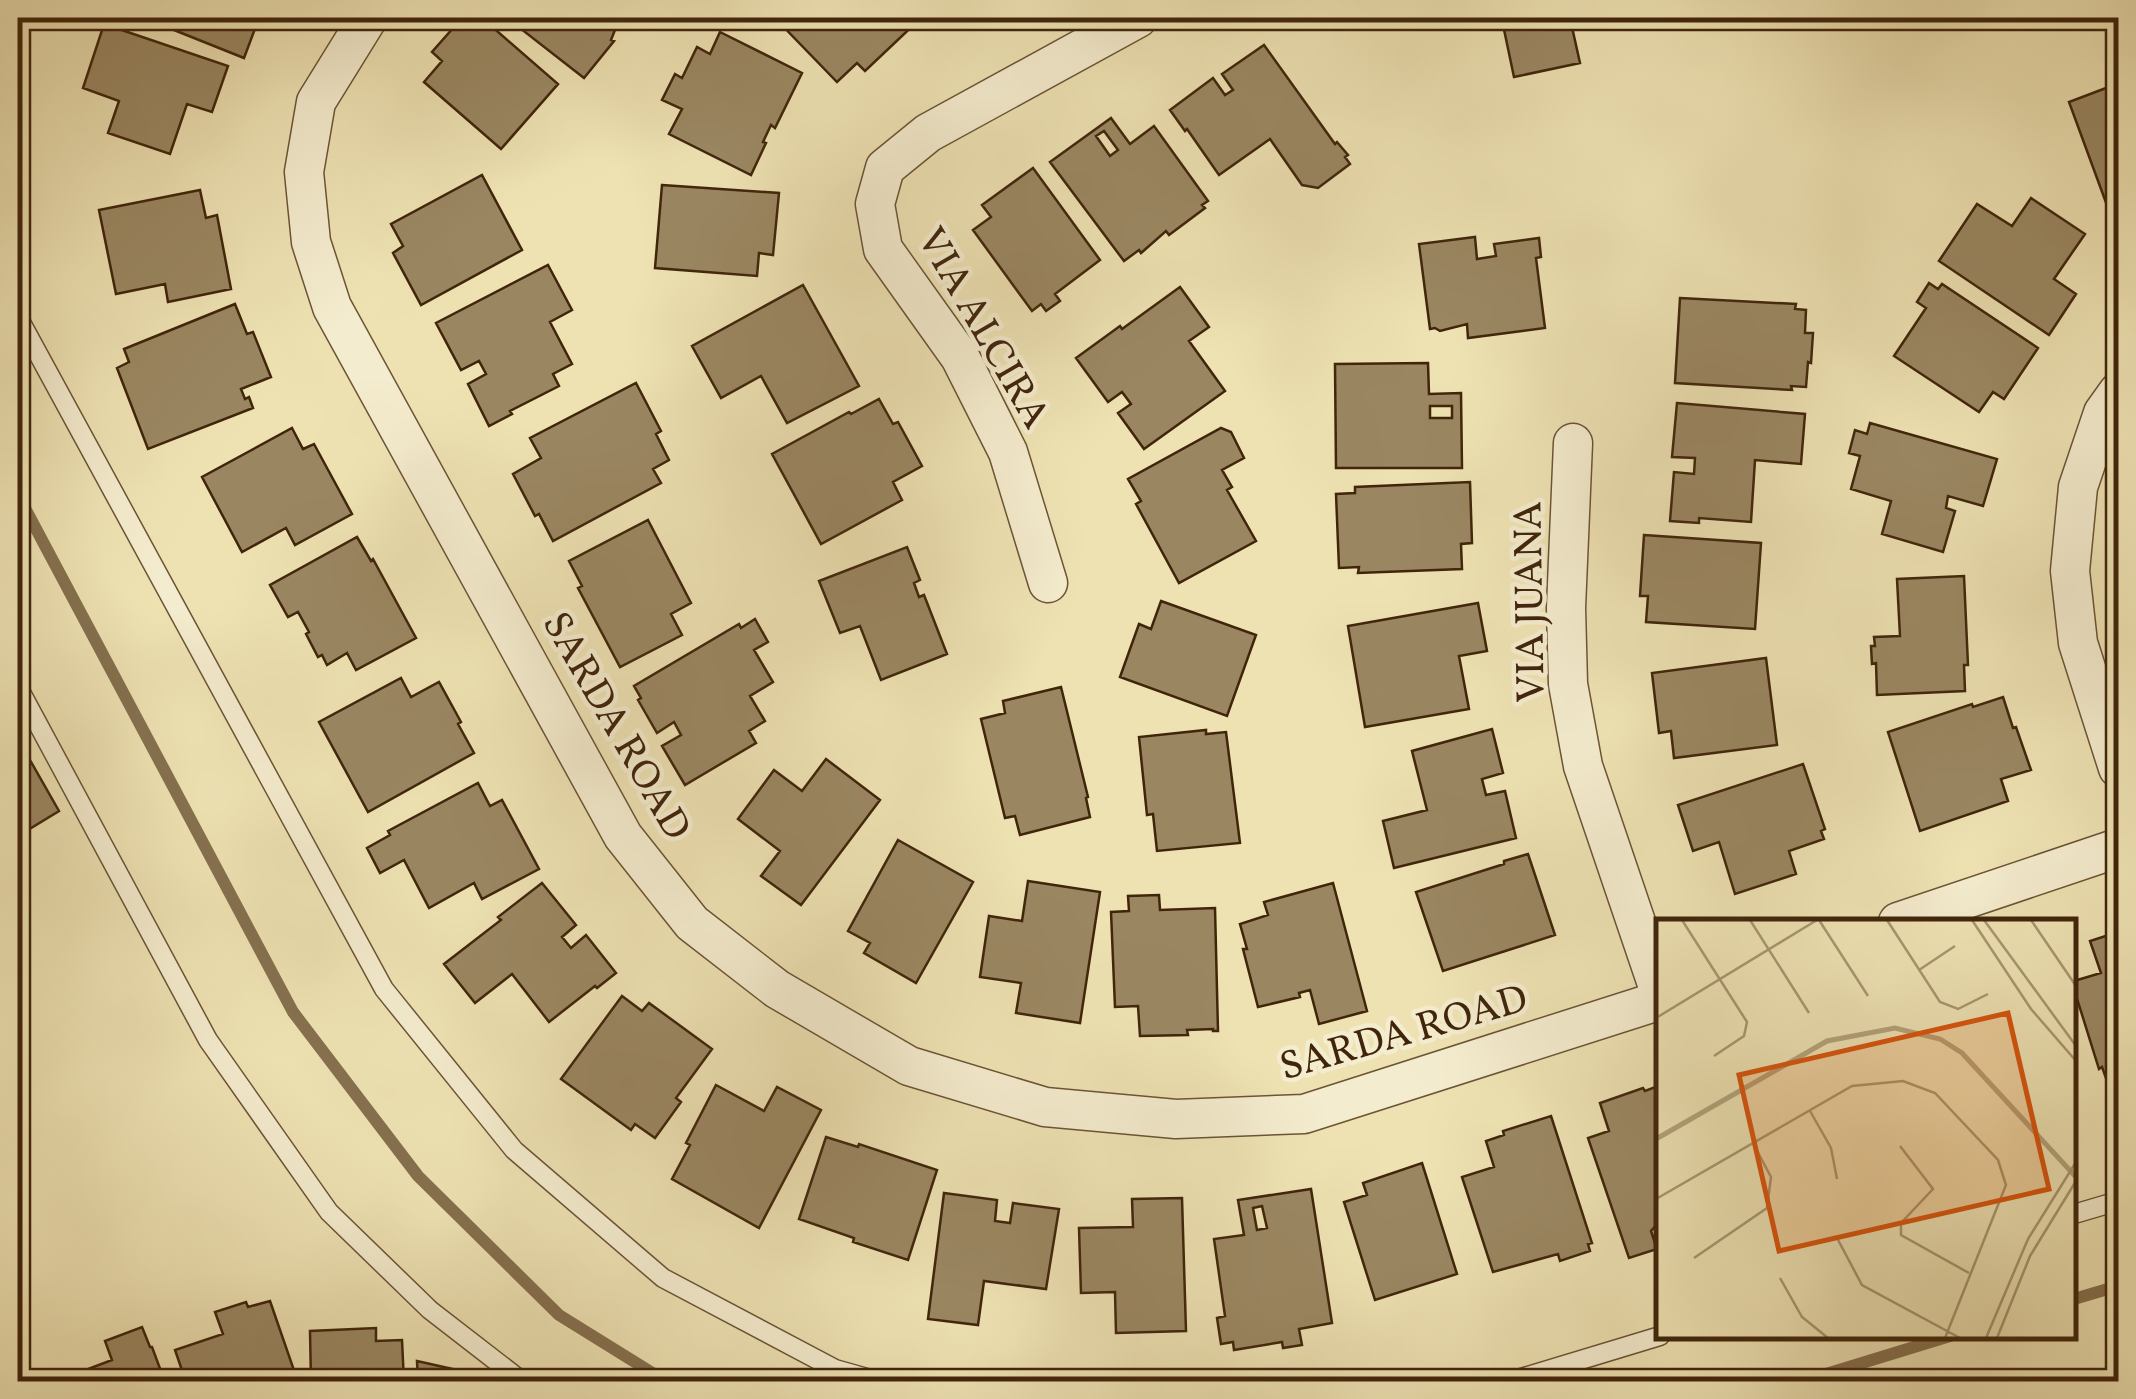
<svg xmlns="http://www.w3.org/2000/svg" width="2136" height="1399" viewBox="0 0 2136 1399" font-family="Vollkorn,serif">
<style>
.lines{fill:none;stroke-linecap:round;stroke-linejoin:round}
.stream{stroke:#85704e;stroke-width:12}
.building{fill:#9a8762;stroke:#40250b;stroke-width:2.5;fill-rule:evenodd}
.lane-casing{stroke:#6c5435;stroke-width:21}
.street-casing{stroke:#6c5435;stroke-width:41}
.lane{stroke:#f4ecce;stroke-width:18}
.street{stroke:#f4ecce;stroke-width:38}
.labels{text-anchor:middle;stroke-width:9;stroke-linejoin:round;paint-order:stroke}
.street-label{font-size:40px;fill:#40250b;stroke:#f4ecce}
.inset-river{fill:none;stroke:#b3a27a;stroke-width:5}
.inset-road{fill:none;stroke:#a89670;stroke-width:2.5}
.view{fill:#d7540c;fill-opacity:0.15;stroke:#d7540c;stroke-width:5}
.inset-edge{fill:none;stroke:#40250b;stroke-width:5}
</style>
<rect width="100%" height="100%" fill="#eee2b3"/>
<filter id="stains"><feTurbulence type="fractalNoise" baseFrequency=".002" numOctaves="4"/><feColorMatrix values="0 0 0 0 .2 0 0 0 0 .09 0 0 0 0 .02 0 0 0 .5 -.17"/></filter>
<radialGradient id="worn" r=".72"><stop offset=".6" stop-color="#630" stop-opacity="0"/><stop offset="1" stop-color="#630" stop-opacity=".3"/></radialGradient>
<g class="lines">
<path class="stream" d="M18,495L293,1012L418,1176L559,1315L667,1382
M2074,1299L2118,1286
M1800,1382L1950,1336"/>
</g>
<path class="building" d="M144,18H259L244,58Z
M462,18H482L558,84L501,149L424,82L442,61L432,52Z
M507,18H586L600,29L603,20L615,30L611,40L614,41L584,78Z
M775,18H919L920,19L865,71L857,63L837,82Z
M1478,18H1570L1580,63L1514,77L1502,20L1480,25Z
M104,24L228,66L212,112L187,104L170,154L108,133L119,101L83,88Z
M720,32L802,73L775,128L771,125L763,142L766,143L751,175L669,134L682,109L662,100L675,74L682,78L697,47L710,54Z
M1264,45L1335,144L1337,142L1348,155L1345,157L1350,164L1318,188L1302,185L1270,139L1219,175L1187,129L1185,131L1170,110L1213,78L1225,95L1233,90L1222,74Z
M2114,85L2118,98V204L2108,208L2069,102Z
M1111,118L1130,144L1154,126L1208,201L1202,205L1205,208L1169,235L1166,231L1141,253L1139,250L1124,261L1050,162ZM1104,131L1118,150L1110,156L1096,136Z
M1033,168L1100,260L1055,294L1060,301L1046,311L1041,304L1032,311L973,230L991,217L982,205Z
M482,175L522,250L421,305L393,253L403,246L391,224Z
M662,185L779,193L773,255L759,253L757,276L655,268Z
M200,190L206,218L217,215L231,289L168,302L165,284L116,294L99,210Z
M2031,198L2085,234L2054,279L2076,294L2049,335L1939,261L1977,204L2012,226Z
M1475,237L1477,259L1496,256L1494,244L1539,238L1541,257L1536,258L1545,328L1468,338L1467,324L1440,331L1435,328L1430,329L1419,244Z
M548,265L572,310L550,322L572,364L553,374L559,386L510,411L512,414L489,426L468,384L486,374L479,361L461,370L436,323Z
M1929,283L1938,289L1942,284L2038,348L2004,399L1993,392L1979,412L1894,356L1926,308L1917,302Z
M803,285L859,386L787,423L761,376L721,398L692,346Z
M1180,287L1209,327L1189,341L1225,391L1144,449L1118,413L1131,404L1122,392L1108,402L1076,358L1120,326L1122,329Z
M1680,298L1796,304L1795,309L1806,310L1805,333H1813L1811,363L1808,362L1806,387L1791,386L1792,390L1675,383Z
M235,304L247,334L253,332L271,377L241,389L245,399L249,397L253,408L148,449L117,368L129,362L124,349Z
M1428,363L1429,394L1461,393L1462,468H1336L1335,364ZM1430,406H1452V418H1430Z
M636,383L661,431L656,434L669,460L653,469L661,483L553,541L539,514L535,516L513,474L541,458L530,438Z
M879,399L893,424L898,422L922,466L893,482L902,500L821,544L772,454L849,412L851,414Z
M1677,403L1805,414L1801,464L1755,460L1751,522L1699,518V523L1670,521L1674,472L1694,474L1695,458L1672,457Z
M1870,423L1997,459L1983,506L1948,496L1946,508L1955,511L1943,552L1882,534L1891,501L1851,489L1860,456L1849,453L1855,430L1867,434Z
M292,428L303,449L314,444L352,514L295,545L286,528L242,552L202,477Z
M1221,428L1231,432L1244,458L1222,470L1232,487L1227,490L1256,541L1179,583L1136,504L1141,501L1128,479Z
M1470,482L1472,543L1461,544L1462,569L1358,573L1359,567L1339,568L1336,494L1355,493V487Z
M648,520L691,603L671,614L682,635L620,667L578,588L582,586L569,561Z
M1644,535L1761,543L1755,629L1646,622L1648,596H1640Z
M357,537L371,561L373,559L416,638L356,670L347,653L327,665L322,655L318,657L306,634L309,632L298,612L288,617L270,585Z
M907,547L920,580L914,583L919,597L924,595L947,654L881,680L860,626L840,633L819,581Z
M1964,576L1968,665H1964L1965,691L1877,695L1876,663L1872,664L1871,646H1875L1874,637L1900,636L1897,579Z
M1161,601L1256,635L1227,716L1120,677L1139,624L1151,629Z
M1478,603L1487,651L1459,656L1469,709L1365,727L1348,626Z
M755,619L768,642L754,650L773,682L750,696L765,721L749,731L756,743L685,785L662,746L681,735L674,722L657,733L638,700L641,698L634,686L739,624L741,628Z
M1766,658L1777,745L1674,758L1671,731L1659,733L1652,673Z
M401,678L411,697L439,682L461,722L458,724L474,753L368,812L319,722Z
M1061,687L1088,797L1086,798L1090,817L1020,835L1015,816L1005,818L981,719L1005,713L1003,701Z
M2003,697L2013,728L2016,727L2031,770L2001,779L2008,801L1920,831L1888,732L1972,704L1973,707Z
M1492,729L1503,773L1482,779L1486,795L1505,791L1516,838L1394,868L1383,821L1427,810L1412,751Z
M1206,730V734L1226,732L1240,843L1157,851L1153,814L1147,815L1139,737Z
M18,739L59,811L18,836Z
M826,759L880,800L801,905L761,876L780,851L738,819L774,770L802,791Z
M1803,764L1825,829L1821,831L1824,839L1789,851L1796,874L1735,894L1719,842L1693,851L1678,805Z
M478,783L490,806L502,800L539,869L482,899L474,883L429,908L404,860L380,873L367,848L390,835L388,831Z
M898,840L973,882L916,983L864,953L870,943L848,931Z
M1528,854L1555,935L1443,971L1416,892L1504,864V861Z
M1028,881L1100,892L1080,1023L1016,1013L1021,983L980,977L989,916L1022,921Z
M542,883L576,925L562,937L571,948L586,935L616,973L597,988L595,986L549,1022L512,974L475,1003L444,964L501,920L498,917Z
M1333,883L1367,1011L1319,1024L1310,990L1299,993L1300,997L1258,1007L1243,949H1247L1240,924L1268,915L1264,902Z
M1159,895L1160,910L1215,908L1218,1031H1213V1029L1187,1030L1188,1035L1140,1036L1138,1006L1115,1007L1111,912L1129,911L1128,896Z
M2118,932V1077L2107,1081L2102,1067L2099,1069L2074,989V981L2101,973L2090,941Z
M622,996L642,1011L649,1003L712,1049L676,1098L681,1102L655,1138L635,1124L631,1130L561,1079Z
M716,1085L764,1111L777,1087L821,1110L759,1228L672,1179L690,1145L686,1143Z
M1658,1086V1223L1651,1231L1657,1249L1629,1258L1588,1138L1609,1131L1600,1103L1643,1088L1645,1091Z
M1551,1116L1592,1243L1588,1244L1590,1251L1560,1261L1558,1254L1493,1272L1462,1177L1494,1167L1486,1141L1504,1135L1503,1131Z
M826,1137L858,1147L859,1144L937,1170L908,1260L853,1242L854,1238L799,1219Z
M1422,1163L1457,1274L1375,1300L1344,1202L1367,1195L1363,1183Z
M1311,1189L1332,1323L1299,1329L1302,1345L1283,1348L1282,1342L1234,1350L1233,1342L1221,1344L1217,1318L1225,1316L1214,1239L1244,1235L1238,1200ZM1262,1206L1267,1228L1257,1230L1253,1208Z
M944,1193L997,1200L995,1221L1010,1223L1013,1203L1059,1209L1046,1289L984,1281L978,1325L928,1319Z
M1182,1198L1186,1331L1116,1333L1115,1292L1081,1293L1079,1228L1133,1227L1132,1199Z
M270,1301L297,1379L290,1382H186L175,1350L223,1334L215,1312L246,1302L248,1307Z
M142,1327L150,1347H152L165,1382H54L112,1360L105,1341Z
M376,1328V1341L402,1340L404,1382H311L310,1331Z
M417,1361L457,1370L455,1382H418Z"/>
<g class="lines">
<defs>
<path id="lane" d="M18,317L384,989L514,1150L663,1278L835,1369L881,1382
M18,687L208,1040L329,1212L430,1310L523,1382
M2074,1214L2118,1201
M1508,1382L1660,1336"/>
<path id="street" d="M368,18L316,102L304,172L311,242L332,307L623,836L692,923L777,989L909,1066L1045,1107L1176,1119L1304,1114L1658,1001
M2118,392L2103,413L2078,487L2070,571L2078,643L2118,768
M1573,443L1566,608L1568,684L1583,766L1658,987
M1048,583L1008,452L960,357L883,249L875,204L885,168L928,133L1138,18
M1898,922L2118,848"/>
</defs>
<use href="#lane" class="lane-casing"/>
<use href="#street" class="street-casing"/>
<use href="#lane" class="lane"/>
<use href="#street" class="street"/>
</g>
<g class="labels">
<g class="street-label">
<text transform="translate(985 327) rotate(60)" y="14">VIA ALCIRA</text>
<text transform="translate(1528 602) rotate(-91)" y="14">VIA JUANA</text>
<text transform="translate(618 725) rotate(60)" y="14">SARDA ROAD</text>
<text transform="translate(1403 1031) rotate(-16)" y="14">SARDA ROAD</text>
</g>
</g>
<g transform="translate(1656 919)">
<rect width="420" height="420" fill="#eee2b3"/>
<path class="inset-river" d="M0,220L171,122L239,109L284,120L306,134L420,258"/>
<path class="inset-road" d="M26,1L91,103L88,117L58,137M94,1L153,94M163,1L212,77M231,1L284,83L302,90L332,75M316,1L375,90L420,142M328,1L420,127M375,1L420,67M263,51L299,27M0,99L161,1M154,192L175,229L181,260M244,227L277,270L245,304V316L313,354M0,280L196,167L247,162L279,174L342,241L350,266L289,419M181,319L206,366L304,419M38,339L111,289L115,258L98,226M124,359L146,398L172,419M330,419L372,320L420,243M341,419L374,337L420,262"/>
<path class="view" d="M352,94L393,270L123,332L83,156Z"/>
<rect width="420" height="420" class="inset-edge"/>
</g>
<rect width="2136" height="1399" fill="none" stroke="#eee2b3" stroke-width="60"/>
<rect x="20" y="20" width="2096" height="1359" fill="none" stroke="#40250b" stroke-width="5"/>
<rect x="30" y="30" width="2076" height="1339" fill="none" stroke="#40250b" stroke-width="2.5"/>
<rect width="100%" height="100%" filter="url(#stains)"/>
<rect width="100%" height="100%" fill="url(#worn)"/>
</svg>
